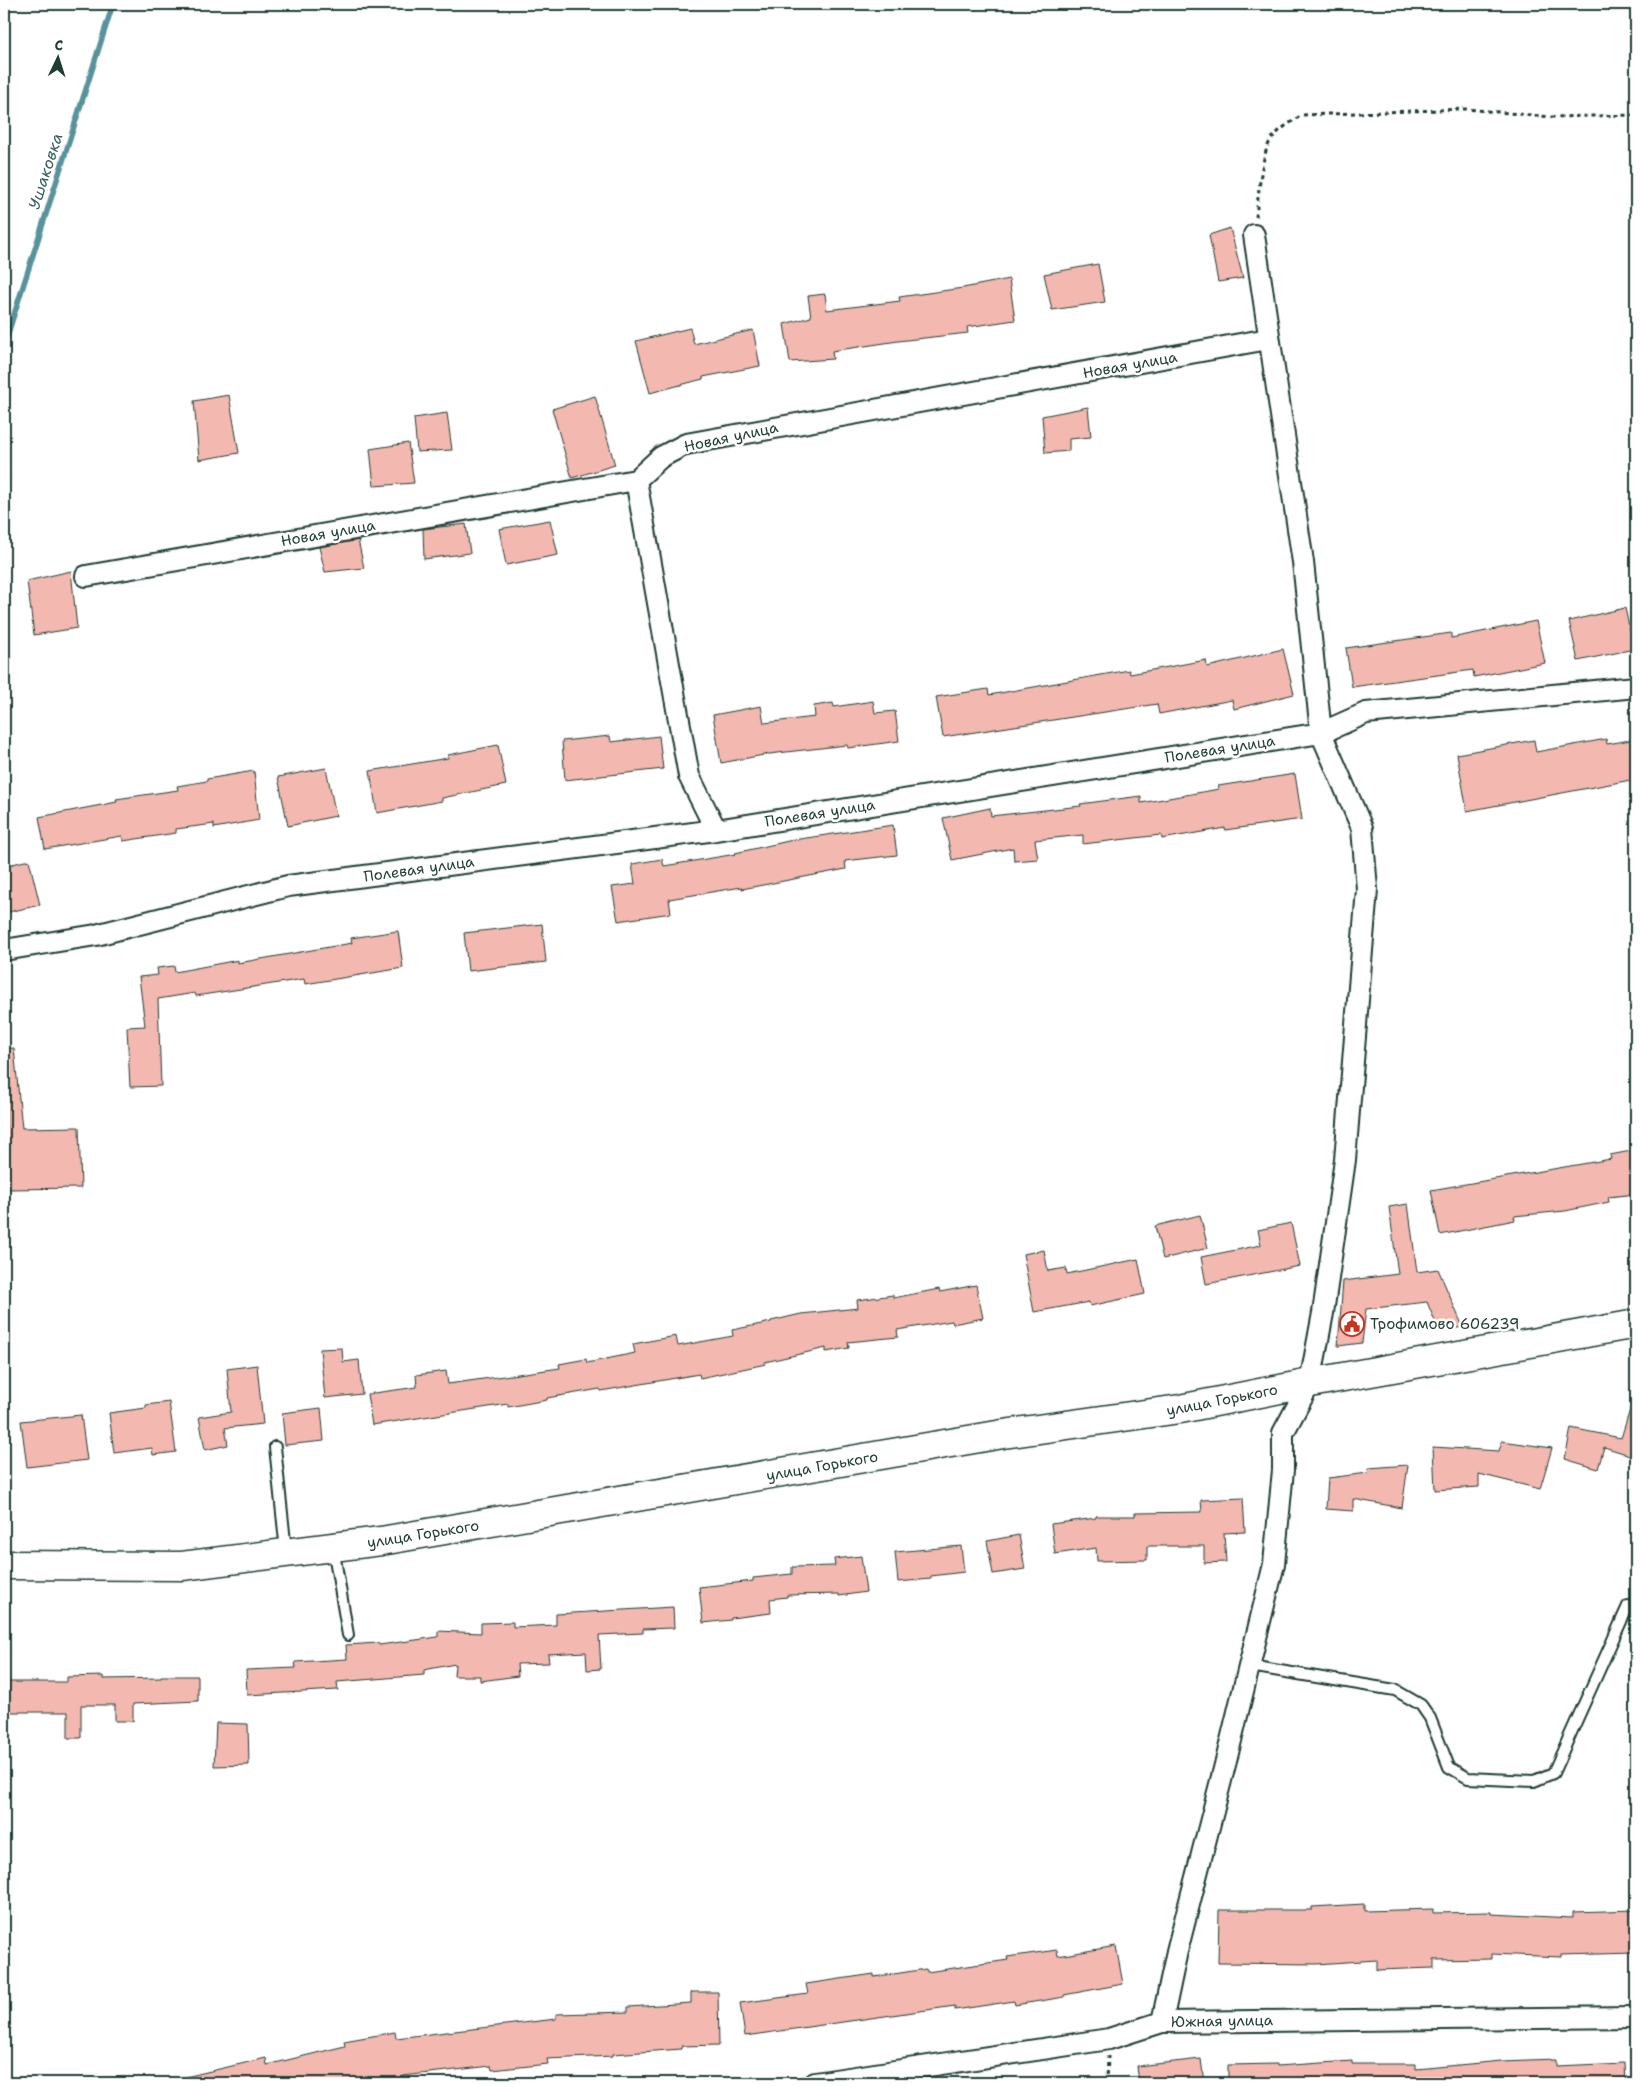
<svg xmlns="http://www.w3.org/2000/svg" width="1640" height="2087" viewBox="0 0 1640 2087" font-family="'Shantell Sans',sans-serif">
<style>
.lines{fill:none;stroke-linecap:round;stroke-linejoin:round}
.stream{stroke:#59939b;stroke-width:5.5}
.building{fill:#f3b8b0;stroke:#1f3d34}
.lane-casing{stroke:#1f3d34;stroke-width:14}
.street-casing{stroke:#1f3d34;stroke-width:24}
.secondary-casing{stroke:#1f3d34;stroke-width:31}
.path{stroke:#1f3d34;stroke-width:3;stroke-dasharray:4 4;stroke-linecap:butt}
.lane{stroke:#fff;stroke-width:10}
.street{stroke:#fff;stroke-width:20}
.secondary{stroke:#fff;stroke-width:28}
.labels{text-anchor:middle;stroke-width:5;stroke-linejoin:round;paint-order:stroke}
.street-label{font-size:15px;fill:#1f3d34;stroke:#fff}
.poi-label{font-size:15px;fill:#1f3d34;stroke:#fff;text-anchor:start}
.water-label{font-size:16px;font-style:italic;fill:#37615f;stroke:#fff}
</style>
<rect width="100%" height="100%" fill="#fff"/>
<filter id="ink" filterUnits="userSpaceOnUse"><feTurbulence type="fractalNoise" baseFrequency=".02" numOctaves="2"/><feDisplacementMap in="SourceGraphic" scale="10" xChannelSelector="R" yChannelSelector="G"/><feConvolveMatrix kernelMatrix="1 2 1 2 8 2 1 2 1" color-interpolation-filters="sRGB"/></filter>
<g filter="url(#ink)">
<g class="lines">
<path class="stream" d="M4,346L113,4"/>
</g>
<path class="building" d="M1230,228L1243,278L1218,282L1209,235Z
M1098,264L1105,302L1052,310L1044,274Z
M1009,279L1015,320L967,327L968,333L898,341L832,351L833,359L790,362L784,324L811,317L808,296L825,294L827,310L900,301L899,297L963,288Z
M690,328L694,344L753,330L760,366L703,377V379L650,393L636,341Z
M229,395L239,453L199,460L194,401Z
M595,396L615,465L572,478L552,409Z
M1088,407L1091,437L1069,439V451L1045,453L1042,416Z
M447,413L452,450L417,452L414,418Z
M408,443L414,483L374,486L370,449Z
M550,520L558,555L506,565L499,529Z
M466,524L470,553L424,559L423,529Z
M358,540L364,568L325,572L319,547Z
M71,571L77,628L34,635L27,581Z
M1625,608L1634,649L1578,661L1569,621Z
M1536,621L1545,663L1474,677L1473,670L1352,687L1346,648L1451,633V638Z
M1283,649L1294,694L1234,709L1232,700L1159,714L1157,704L943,737L936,697L988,689L989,695L1129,670L1130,674L1206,660L1207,667Z
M873,701L875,713L895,711L899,741L848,748L847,745L769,754L721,763L713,715L761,706L764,723L815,717L814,706L833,703L834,707Z
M610,736L611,742L659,736L663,769L565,780L562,741Z
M1606,739L1607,744L1636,739V779L1467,811L1457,754L1534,740L1536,752Z
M498,745L506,785L442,798V801L377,813L370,771L448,758V755Z
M326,768L336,816L288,826L278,777Z
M254,771L259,820L214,828V824L176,829V833L123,841L122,836L45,849L39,817L117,802L116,799L178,790L177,786L207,781V779Z
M1295,774L1302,819L1225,830V828L1162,839L1161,835L1083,844V835L1035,840L1038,859L1014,861L1013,848L952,860L943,818L990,808L991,816L1081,806L1080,804L1141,796V803L1219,789L1218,786Z
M893,825L897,855L845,861L846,869L742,889V887L669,899L671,913L618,921L612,887L635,884L632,864L662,859L664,866L736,854L735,853L793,840Z
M29,860L40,905L4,913V866Z
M542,924L546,962L468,971L464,933Z
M398,931L403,968L305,984L304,979L196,996L195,993L158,999L161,1086L130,1087L127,1027L145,1026L139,977L158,975L157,968L174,966L175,972L238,960V963L352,943L351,938Z
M14,1048L22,1128L79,1127L81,1188L8,1189L6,1110L4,1111V1049Z
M1636,1150V1194L1608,1197L1609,1202L1565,1211L1514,1216L1515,1220L1440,1235L1431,1190L1611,1159L1610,1155Z
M1408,1204L1417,1272L1438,1269L1463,1327L1439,1331L1427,1302L1366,1309L1362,1343L1338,1346L1343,1281L1398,1274L1389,1207Z
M1200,1215L1208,1248L1163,1259L1155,1226Z
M1291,1223L1300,1266L1206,1284L1201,1257L1261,1245L1258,1230Z
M1044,1250L1048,1271L1066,1268L1067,1274L1138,1259L1145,1294L1090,1306L1089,1302L1034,1312L1023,1254Z
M976,1285L983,1318L953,1324L952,1321L897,1330L898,1337L848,1342L849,1348L826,1352V1348L765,1362L766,1364L700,1378L699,1374L601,1391L600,1389L547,1398V1400L508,1407V1404L372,1425L367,1394L417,1387L416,1375L446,1371L448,1384L560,1368L559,1364L586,1359L587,1363L635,1353L633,1344L676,1336L678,1346L733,1336L732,1330L771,1322V1321L801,1314L858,1308L857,1300L893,1295V1298L939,1289L940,1292Z
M342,1348L343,1362L359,1360L362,1394L325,1398L320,1349Z
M257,1365L263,1424L225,1428L228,1445L205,1450L199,1417L231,1412L227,1369Z
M1633,1400L1636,1401V1457L1604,1447L1598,1469L1565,1459L1571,1428L1621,1438Z
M169,1402L176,1452L153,1455L152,1448L114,1453L109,1413L146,1408V1405Z
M321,1408L324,1441L285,1445L282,1413Z
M81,1415L87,1460L27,1467L21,1421Z
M1502,1441L1552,1448L1540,1489L1479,1474V1487L1435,1490L1433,1447L1499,1451Z
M1408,1465L1402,1508L1353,1499V1511L1326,1509L1328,1478L1368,1473L1369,1468Z
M1243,1498L1245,1532L1224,1533L1226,1562L1204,1563V1546H1147V1560L1097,1561L1096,1548L1055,1554L1051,1524L1096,1518V1516H1135V1513L1202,1512L1201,1500Z
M1019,1535L1025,1569L993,1574L987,1541Z
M961,1546L964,1572L931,1576V1579L898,1582L895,1552Z
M861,1556L866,1592L839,1596V1594L787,1595V1597L770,1599L771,1613L731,1618V1620L703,1623L699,1587L753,1581V1578L792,1574V1567L835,1566L834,1559Z
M673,1607L674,1628L643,1629V1633L599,1635L601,1669L587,1670L586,1652L548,1654L549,1663L517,1664L518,1676L480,1681V1676H454L455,1664L424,1670V1675L337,1682L338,1690L247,1695L246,1670L296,1668L295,1662L347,1659L346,1645L378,1643L379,1645L438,1637V1631L481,1633V1623L513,1622V1627L556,1625V1614Z
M103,1676V1679L161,1678V1676H198V1701L133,1704V1721H115V1705H81V1738H68V1712H4V1682H67V1677Z
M216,1723L248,1724L249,1765L214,1766Z
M1364,1904V1911L1433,1909V1913L1491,1912V1914L1573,1918V1912L1636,1910V1952L1561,1954V1957L1491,1954V1959L1434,1960V1968L1377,1970V1960L1316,1964L1218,1963L1219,1910H1312V1907Z
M1116,1946L1123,1984L1064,1995L1065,1997L1015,2005L1014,2001L955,2010V2006L745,2036L740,2003L808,1994L806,1984L874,1974V1977L926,1969L927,1972L1008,1960L1007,1957L1057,1950L1058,1956Z
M691,1992H718L719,2045L682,2046V2049L613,2054V2056L547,2059L548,2064L492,2070L491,2066L403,2076L405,2083H182L181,2078L266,2058L267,2065L345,2046L344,2041L395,2032L396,2038L556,2019V2014L628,2012V2007L691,2003Z
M1201,2059L1204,2083H1139L1137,2066Z
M1556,2059V2066L1624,2063L1625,2083H1228V2065L1277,2064V2066L1352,2061V2064H1416V2069L1501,2061Z"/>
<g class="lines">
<defs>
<path id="lane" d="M275,1447L286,1551
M333,1547L348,1635
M1250,1666L1395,1690L1421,1705L1430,1718L1449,1767L1468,1778L1534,1781L1553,1773L1628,1606"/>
<path id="street" d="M636,480L689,776L716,830
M86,576L636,480L661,457L686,444L1268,339
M4,950L96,935L288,886L716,830L1321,733L1366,713L1636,687
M1162,2022L1177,1951L1226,1761L1274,1564L1283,1470V1433L1310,1383L1323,1313L1345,1160L1367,889L1362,828L1321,733L1303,562L1254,235
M815,2083L1109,2039L1162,2022L1636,2017"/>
<path id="secondary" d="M4,1565L182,1566L381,1541L1003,1434L1180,1409L1310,1383L1636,1324"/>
</defs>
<use href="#lane" class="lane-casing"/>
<use href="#street" class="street-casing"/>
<use href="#secondary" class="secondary-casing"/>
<path class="path" d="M1256,217C1258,200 1261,154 1271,140C1278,130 1291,122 1302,115L1466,109L1551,117L1636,115
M1107,2083L1108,2056"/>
<use href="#lane" class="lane"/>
<use href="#street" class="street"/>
<use href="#secondary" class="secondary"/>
</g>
</g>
<defs>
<symbol id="civic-ring" viewBox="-11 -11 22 22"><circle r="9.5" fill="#fff" stroke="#c8321e" stroke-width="1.5"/><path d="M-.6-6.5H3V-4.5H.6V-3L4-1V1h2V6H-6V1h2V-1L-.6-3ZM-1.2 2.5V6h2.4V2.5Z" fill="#c8321e"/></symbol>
</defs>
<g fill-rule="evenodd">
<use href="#civic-ring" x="1338" y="1310" width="28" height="28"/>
</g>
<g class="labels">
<g class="street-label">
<text transform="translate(1130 365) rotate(-10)" y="5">Новая улица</text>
<text transform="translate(731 437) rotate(-12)" y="5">Новая улица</text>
<text transform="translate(328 533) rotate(-10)" y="5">Новая улица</text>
<text transform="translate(1220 749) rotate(-9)" y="5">Полевая улица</text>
<text transform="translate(820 813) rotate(-9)" y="5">Полевая улица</text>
<text transform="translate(419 869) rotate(-8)" y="5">Полевая улица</text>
<text transform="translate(1222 1400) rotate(-11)" y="5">улица Горького</text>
<text transform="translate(822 1466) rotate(-10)" y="5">улица Горького</text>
<text transform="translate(423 1534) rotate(-9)" y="5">улица Горького</text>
<text transform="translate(1222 2021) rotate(-1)" y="5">Южная улица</text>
</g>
<g class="poi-label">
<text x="1370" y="1329">Трофимово 606239</text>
</g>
<g class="water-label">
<text transform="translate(45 171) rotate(-72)" y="6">Ушаковка</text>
</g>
</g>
<rect width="1640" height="2087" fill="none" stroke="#fff" stroke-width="20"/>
<rect x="10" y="10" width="1620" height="2067" fill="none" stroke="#1f3d34" stroke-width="2" filter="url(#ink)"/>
<g transform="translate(58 58) rotate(4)" stroke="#ffffff" stroke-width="4" paint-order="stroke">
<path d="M0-4L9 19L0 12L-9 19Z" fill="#1f3d34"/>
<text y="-8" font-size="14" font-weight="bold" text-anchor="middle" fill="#1f3d34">С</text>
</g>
</svg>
